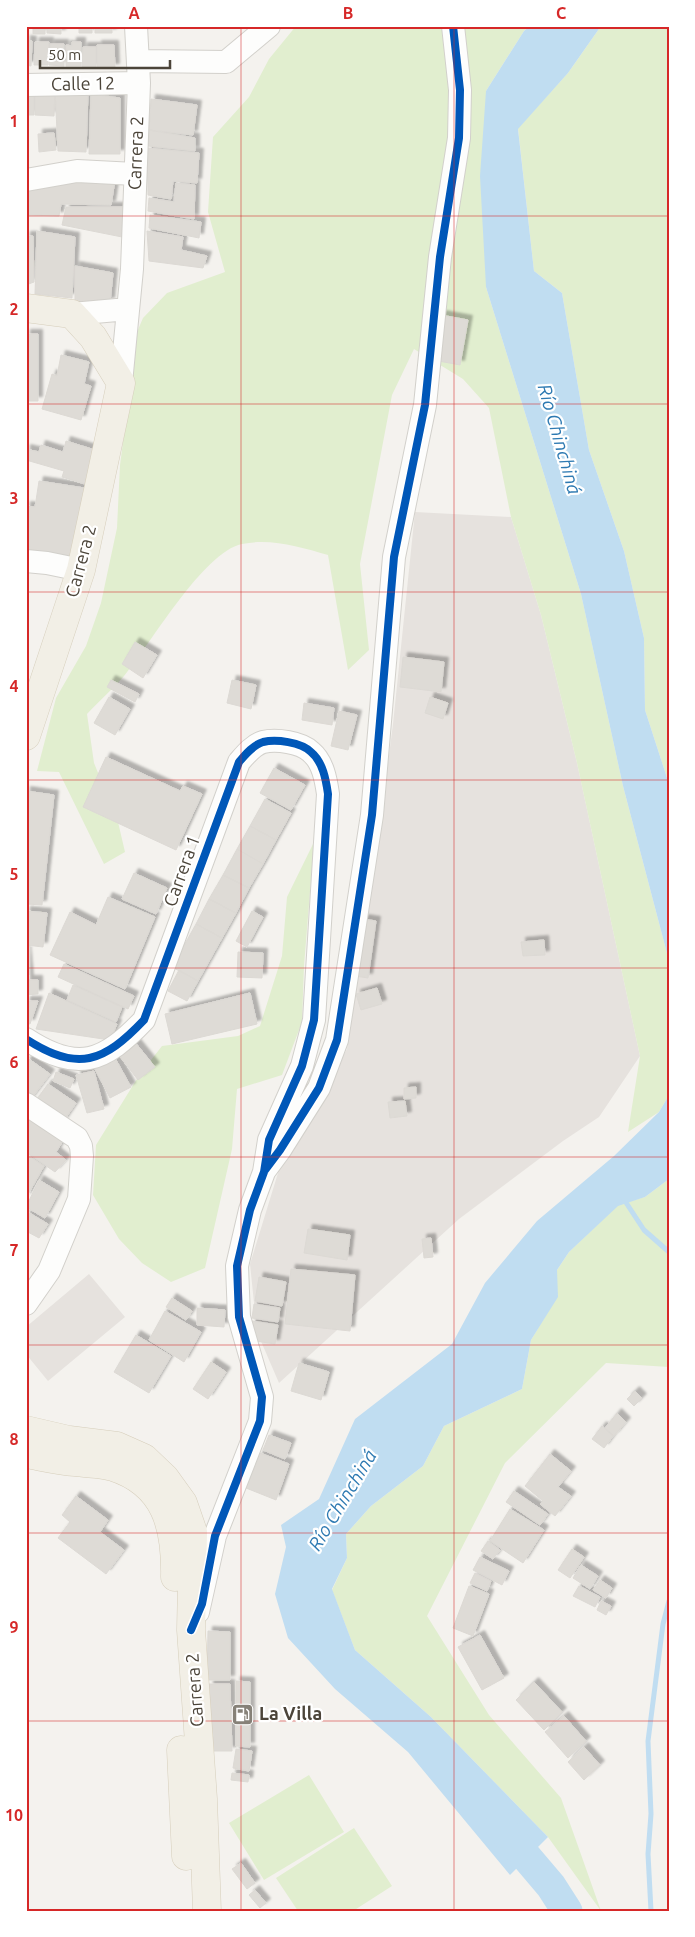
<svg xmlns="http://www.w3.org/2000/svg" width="695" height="1937" viewBox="0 0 695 1937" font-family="Ubuntu,sans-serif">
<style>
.industrial{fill:#e6e2de}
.green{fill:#e1eecf}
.water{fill:#c0ddf1}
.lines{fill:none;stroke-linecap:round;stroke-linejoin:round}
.stream{stroke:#c0ddf1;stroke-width:5}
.river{stroke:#c0ddf1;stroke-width:31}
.building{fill:#dedbd6;stroke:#dcd9d4;filter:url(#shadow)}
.minor-casing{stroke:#d2d0cb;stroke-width:24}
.major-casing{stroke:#d6cebb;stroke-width:29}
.minor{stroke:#fdfdfc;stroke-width:22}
.major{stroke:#f2efe6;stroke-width:28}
.cycleway-casing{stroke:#fff;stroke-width:11}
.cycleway{stroke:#0057b8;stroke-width:8}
.grid{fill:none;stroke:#d62828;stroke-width:1;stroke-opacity:0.55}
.labels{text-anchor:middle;stroke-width:4.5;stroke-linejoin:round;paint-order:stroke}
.street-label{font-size:18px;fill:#4b4439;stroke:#fff}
.poi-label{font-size:18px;font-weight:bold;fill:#4b4439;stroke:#fff;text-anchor:start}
.water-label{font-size:19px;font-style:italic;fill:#2e7ab2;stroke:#fff}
.neatline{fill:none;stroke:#d62828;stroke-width:2}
.grid-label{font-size:16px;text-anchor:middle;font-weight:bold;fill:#d62828}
</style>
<defs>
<filter id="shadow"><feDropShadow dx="4.5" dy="-4.5" stdDeviation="1" flood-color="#0004"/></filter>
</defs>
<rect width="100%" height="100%" fill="#f4f2ee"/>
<path class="industrial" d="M415,512L511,517L541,615L577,763L640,1056L599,1117L563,1141L459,1219L279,1383L257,1332L250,1264L282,1160L302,1133L347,1049L371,896L393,724Z
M89,1274L125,1317L48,1381L26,1354V1327Z"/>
<path class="green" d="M296,26H530L524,31L486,91V287L581,594L623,786L669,961V1095L659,1112L628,1132L640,1056L577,763L541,615L511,517L489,408L463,379L414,349L392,395L360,564L369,650L348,670L328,555C300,547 271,538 242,544C203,552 150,645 124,676C113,689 99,701 87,714L94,763L118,822L125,852L104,864L59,772L37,771L56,698L86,646L101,603L117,528L120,465L130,389L131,346L143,318L167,293L225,272L208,212L213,137L249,97L269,59Z
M601,26H669V784L645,710L644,638L624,551L589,450L562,293L534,271L518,128L568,73Z
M314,842L304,966L302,1022L282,1075L237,1089L232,1149L205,1268L171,1282L142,1263L119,1239L93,1195L96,1145L140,1074L162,1046L238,1036L260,1026L282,956L287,897Z
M669,1179V1367L606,1363L505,1463L427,1616L489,1715L561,1798L601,1911L548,1837L431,1717L355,1650L332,1590L347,1558L346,1534L371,1506L423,1466L444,1426L522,1389L531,1340L557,1297V1270L569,1252L618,1205L645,1197Z
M309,1775L344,1832L264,1880L229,1823Z
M354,1828L392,1886L353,1911H298L276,1878Z"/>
<path class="water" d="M530,26H601L568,73L518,129L534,271L562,293L589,450L624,551L644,638L645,710L669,784V961L623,786L581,594L486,287L480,176L486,91L524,31Z
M669,1095V1179L645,1197L618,1206L569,1252L557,1270L558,1297L531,1340L522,1389L444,1426L423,1466L371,1506L346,1534L347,1558L332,1589L355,1650L431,1717L548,1837L510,1875L408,1752L335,1689L288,1638L275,1594L286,1547L281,1525L319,1499L355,1419L452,1344L485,1283L537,1221L614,1156L659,1112Z"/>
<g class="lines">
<path class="stream" d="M623,1198L644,1230L669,1252
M651,1911L648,1854L651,1814L648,1741L663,1624L669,1601"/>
<path class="river" d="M500,1826L551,1886L567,1911"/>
</g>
<path class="building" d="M33,26H45V34H33Z
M47,26H61V34L47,33Z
M79,26H92V33H79Z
M95,26H112V33H95Z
M26,40L32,41L31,66L26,65Z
M35,42H49L48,65H34Z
M72,42H81V66H66V45L72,46Z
M50,44H64V66L49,65Z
M97,45H114L115,68H97Z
M83,47H96V68H82Z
M35,91H55L54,116L35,115Z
M55,91H88L86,152L58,151Z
M26,93H34V115H26Z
M91,94L120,98V154H89Z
M151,99L197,105L193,135L149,130Z
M149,130L195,138V151L148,146Z
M54,133L56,150L39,152L38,134Z
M147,148L199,153L197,183L173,181L171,199L148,195Z
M115,180L111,205L61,204L59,216L26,215V185Z
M176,183L195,185L194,219L148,211L149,198L174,202Z
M66,207H125L122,237L62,225Z
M150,215L201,222L199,238L149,228Z
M37,231L75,237L72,298L35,294Z
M147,231L183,237L181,250L207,256L203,268L149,261Z
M26,236H33L34,282L26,285Z
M75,266L113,273L110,302H75Z
M441,315L468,320L460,365L433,360Z
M26,334H38V401H26Z
M61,355L89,362L84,384L91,386L81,420L42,409L52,374L57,376Z
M66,441L95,450L85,484L62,477L64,471L26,460V449L39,452L41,445L63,452Z
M39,481L91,489L78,567L26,558V506L35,507Z
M135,642L157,655L143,678L122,664Z
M403,657L444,662L441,692L400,687Z
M111,680L139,694L135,702L107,687Z
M232,680L256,685L251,709L227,703Z
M109,697L130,709L115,735L94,723Z
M430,697L448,703L443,719L425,713Z
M304,703L334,708L332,725L302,720Z
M339,711L357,715L348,750L331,746Z
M106,757L180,791L183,786L202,794L176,850L83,807Z
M274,768L305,785L291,810L260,793Z
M26,791L54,795L42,905L26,904Z
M265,799L291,813L276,840L250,826Z
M250,826L276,840L263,864L237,849Z
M237,849L263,864L249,888L223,875Z
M134,873L167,888L156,914L122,899Z
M223,875L249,888L236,913L209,899Z
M108,897L155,917L125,989L50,955L70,912L96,925Z
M209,899L236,913L222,938L196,924Z
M26,911L47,913L43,947L26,945Z
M252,911L263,917L247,947L236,941Z
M363,919L376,921L368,978L355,976Z
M196,924L222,938L198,981L172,967Z
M544,940L545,955L523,956L521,942Z
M26,947L29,980H38V994L26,995Z
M238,952L263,953L262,978L237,977Z
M64,964L134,996L128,1009L58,977Z
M179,970L198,981L187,1001L168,991Z
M73,985L122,1007L116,1022L67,1000Z
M377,988L382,1004L361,1010L356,994Z
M49,993L117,1024L110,1040L36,1029Z
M250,993L257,1024L172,1044L165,1014Z
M26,1001H38L30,1024L26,1023Z
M134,1041L155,1067L138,1080L118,1054Z
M115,1058L131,1087L110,1098L95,1069Z
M29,1059L50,1074L30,1100L26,1098V1062Z
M94,1071L104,1109L87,1113L76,1075Z
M56,1072L74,1079L70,1088L53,1081Z
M48,1084L76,1103L63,1122L34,1103Z
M416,1087V1098L404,1099V1088Z
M405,1101L407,1116L390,1118L388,1102Z
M26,1115L63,1141L56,1152L66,1160L55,1172L26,1152Z
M26,1154L44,1166L26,1198Z
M39,1180L59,1192L45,1218L26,1207Z
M26,1211L48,1224L39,1238L26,1231Z
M308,1229L350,1235L347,1260L304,1253Z
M431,1238L433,1257L424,1258L422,1239Z
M291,1269L355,1275L350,1331L285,1324Z
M259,1277L286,1282L282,1306L255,1301Z
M172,1298L192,1311L186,1320L166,1307Z
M254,1304L280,1308L278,1322L252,1318Z
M197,1308L225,1310L224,1327L197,1325Z
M165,1311L201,1332L184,1362L149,1340Z
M252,1321L278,1325L275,1344L249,1340Z
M136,1335L171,1356L149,1393L114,1372Z
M211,1362L226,1372L208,1399L193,1389Z
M299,1363L329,1372L321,1400L291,1391Z
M635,1391L642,1398L634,1406L627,1399Z
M617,1413L626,1422L614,1436L605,1428Z
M602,1426L613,1436L604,1448L592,1439Z
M269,1435L291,1443L285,1459L263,1450Z
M260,1453L289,1464L276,1500L246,1488Z
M550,1454L571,1471L558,1487L571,1496L555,1516L540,1504L543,1501L525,1486Z
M514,1491L548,1514L540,1525L506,1502Z
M76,1496L108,1520L100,1532L124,1550L106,1574L58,1538L70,1522L62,1515Z
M510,1509L544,1530L523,1563L490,1541Z
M488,1541L500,1550L493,1559L481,1551Z
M572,1549L584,1557L570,1578L558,1570Z
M480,1557L509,1571L502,1585L473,1570Z
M581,1565L598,1576L590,1589L573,1578Z
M475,1573L491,1581L487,1591L470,1583Z
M600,1580L612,1588L606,1598L593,1590Z
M469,1586L489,1594L473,1636L453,1628Z
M579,1586L600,1597L595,1607L573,1596Z
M601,1601L611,1606L606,1615L597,1610Z
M208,1631L230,1632V1680H207Z
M480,1635L504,1678L482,1690L458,1647Z
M236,1681L250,1682V1747L236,1746Z
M534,1682L562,1712L544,1730L516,1700Z
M209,1684H230L232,1751H211Z
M564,1716L586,1741L568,1758L545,1732Z
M584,1747L600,1765L584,1780L568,1762Z
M236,1749L252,1751L249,1771L233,1768Z
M232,1773L249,1775L248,1782L231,1780Z
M241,1863L255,1883L247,1889L232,1869Z
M255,1890L266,1903L260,1908L249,1895Z"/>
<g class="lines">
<defs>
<path id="minor" d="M139,61L226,62L269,26
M26,85L139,83
M26,180L77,171L135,174
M72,314L128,309
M121,383L132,269L139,83L136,26
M26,561L47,563L81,570
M26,1039C78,1073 104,1062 144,1020L239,762C245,755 253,745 263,742C276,739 301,742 311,752C323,762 326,780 328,794L314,1020L302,1066L269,1140L264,1172L250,1210L237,1266L239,1317L262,1397L260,1421L215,1536L198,1612
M26,1104L77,1138L81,1146L82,1156L79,1199L49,1271L26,1304
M266,1169L280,1150L319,1088L337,1040L372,815L394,557L425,405L440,257L459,138L460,90L453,26"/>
<path id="major" d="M26,308L72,314L93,337L121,383L81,570L26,736
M26,1430L69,1440L117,1446L144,1458L165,1478L183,1503L193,1532L191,1630L203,1799L207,1911
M26,1454C43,1457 59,1461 75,1462C87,1464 102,1463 113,1467C166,1484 176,1527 175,1577
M181,1750L186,1856"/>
</defs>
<use href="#minor" class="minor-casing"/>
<use href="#major" class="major-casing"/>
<use href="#minor" class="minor"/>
<use href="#major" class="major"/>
<defs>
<path id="cycleway" d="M26,1039C78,1073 104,1062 144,1020L239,762C245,755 253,745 263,742C276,739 301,742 311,752C323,762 326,780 328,794L314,1020L302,1066L269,1140L264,1172L250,1210L237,1266L239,1317L262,1397L260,1421L215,1536L202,1604L191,1630
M265,1170L280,1150L319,1088L337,1040L372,815L394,557L425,405L440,257L459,138L460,90L453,26"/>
</defs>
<use href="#cycleway" class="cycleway-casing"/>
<use href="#cycleway" class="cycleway"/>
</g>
<path class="grid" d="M241,26V1911M454,26V1911M26,216H669M26,404H669M26,592H669M26,780H669M26,968H669M26,1157H669M26,1345H669M26,1533H669M26,1721H669"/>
<defs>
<symbol id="fuel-square" viewBox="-11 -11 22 22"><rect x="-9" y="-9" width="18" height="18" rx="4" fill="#868178" stroke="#fff"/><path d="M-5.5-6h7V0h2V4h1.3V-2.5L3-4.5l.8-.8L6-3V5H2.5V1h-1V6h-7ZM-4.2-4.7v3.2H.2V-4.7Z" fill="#fff"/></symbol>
</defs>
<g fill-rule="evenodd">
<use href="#fuel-square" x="230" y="1702" width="25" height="25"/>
</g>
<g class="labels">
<g class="street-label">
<text transform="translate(83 84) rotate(-1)" y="6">Calle 12</text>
<text transform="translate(136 153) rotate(-88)" y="6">Carrera 2</text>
<text transform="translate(81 561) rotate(-75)" y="6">Carrera 2</text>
<text transform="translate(182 871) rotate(-70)" y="6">Carrera 1</text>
<text transform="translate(195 1690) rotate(-94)" y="6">Carrera 2</text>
</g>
<g class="poi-label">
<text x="259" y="1720">La Villa</text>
</g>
<g class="water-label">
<text transform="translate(560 439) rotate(74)" y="7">Río Chinchiná</text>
<text transform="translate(342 1500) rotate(-59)" y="7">Río Chinchiná</text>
</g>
</g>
<rect width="695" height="1937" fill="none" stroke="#ffffff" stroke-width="55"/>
<path d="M40 60v8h130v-8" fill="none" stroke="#4b4439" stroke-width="2.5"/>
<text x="48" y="60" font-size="15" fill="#4b4439" stroke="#ffffff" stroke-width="4" paint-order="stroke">50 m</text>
<rect x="28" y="28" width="640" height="1882" class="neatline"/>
<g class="grid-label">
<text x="134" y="19">A</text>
<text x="348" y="19">B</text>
<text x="561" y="19">C</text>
<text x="14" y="127">1</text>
<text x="14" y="315">2</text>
<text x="14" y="504">3</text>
<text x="14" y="692">4</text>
<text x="14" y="880">5</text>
<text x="14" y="1068">6</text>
<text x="14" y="1256">7</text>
<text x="14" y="1445">8</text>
<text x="14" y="1633">9</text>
<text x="14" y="1821">10</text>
</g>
</svg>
